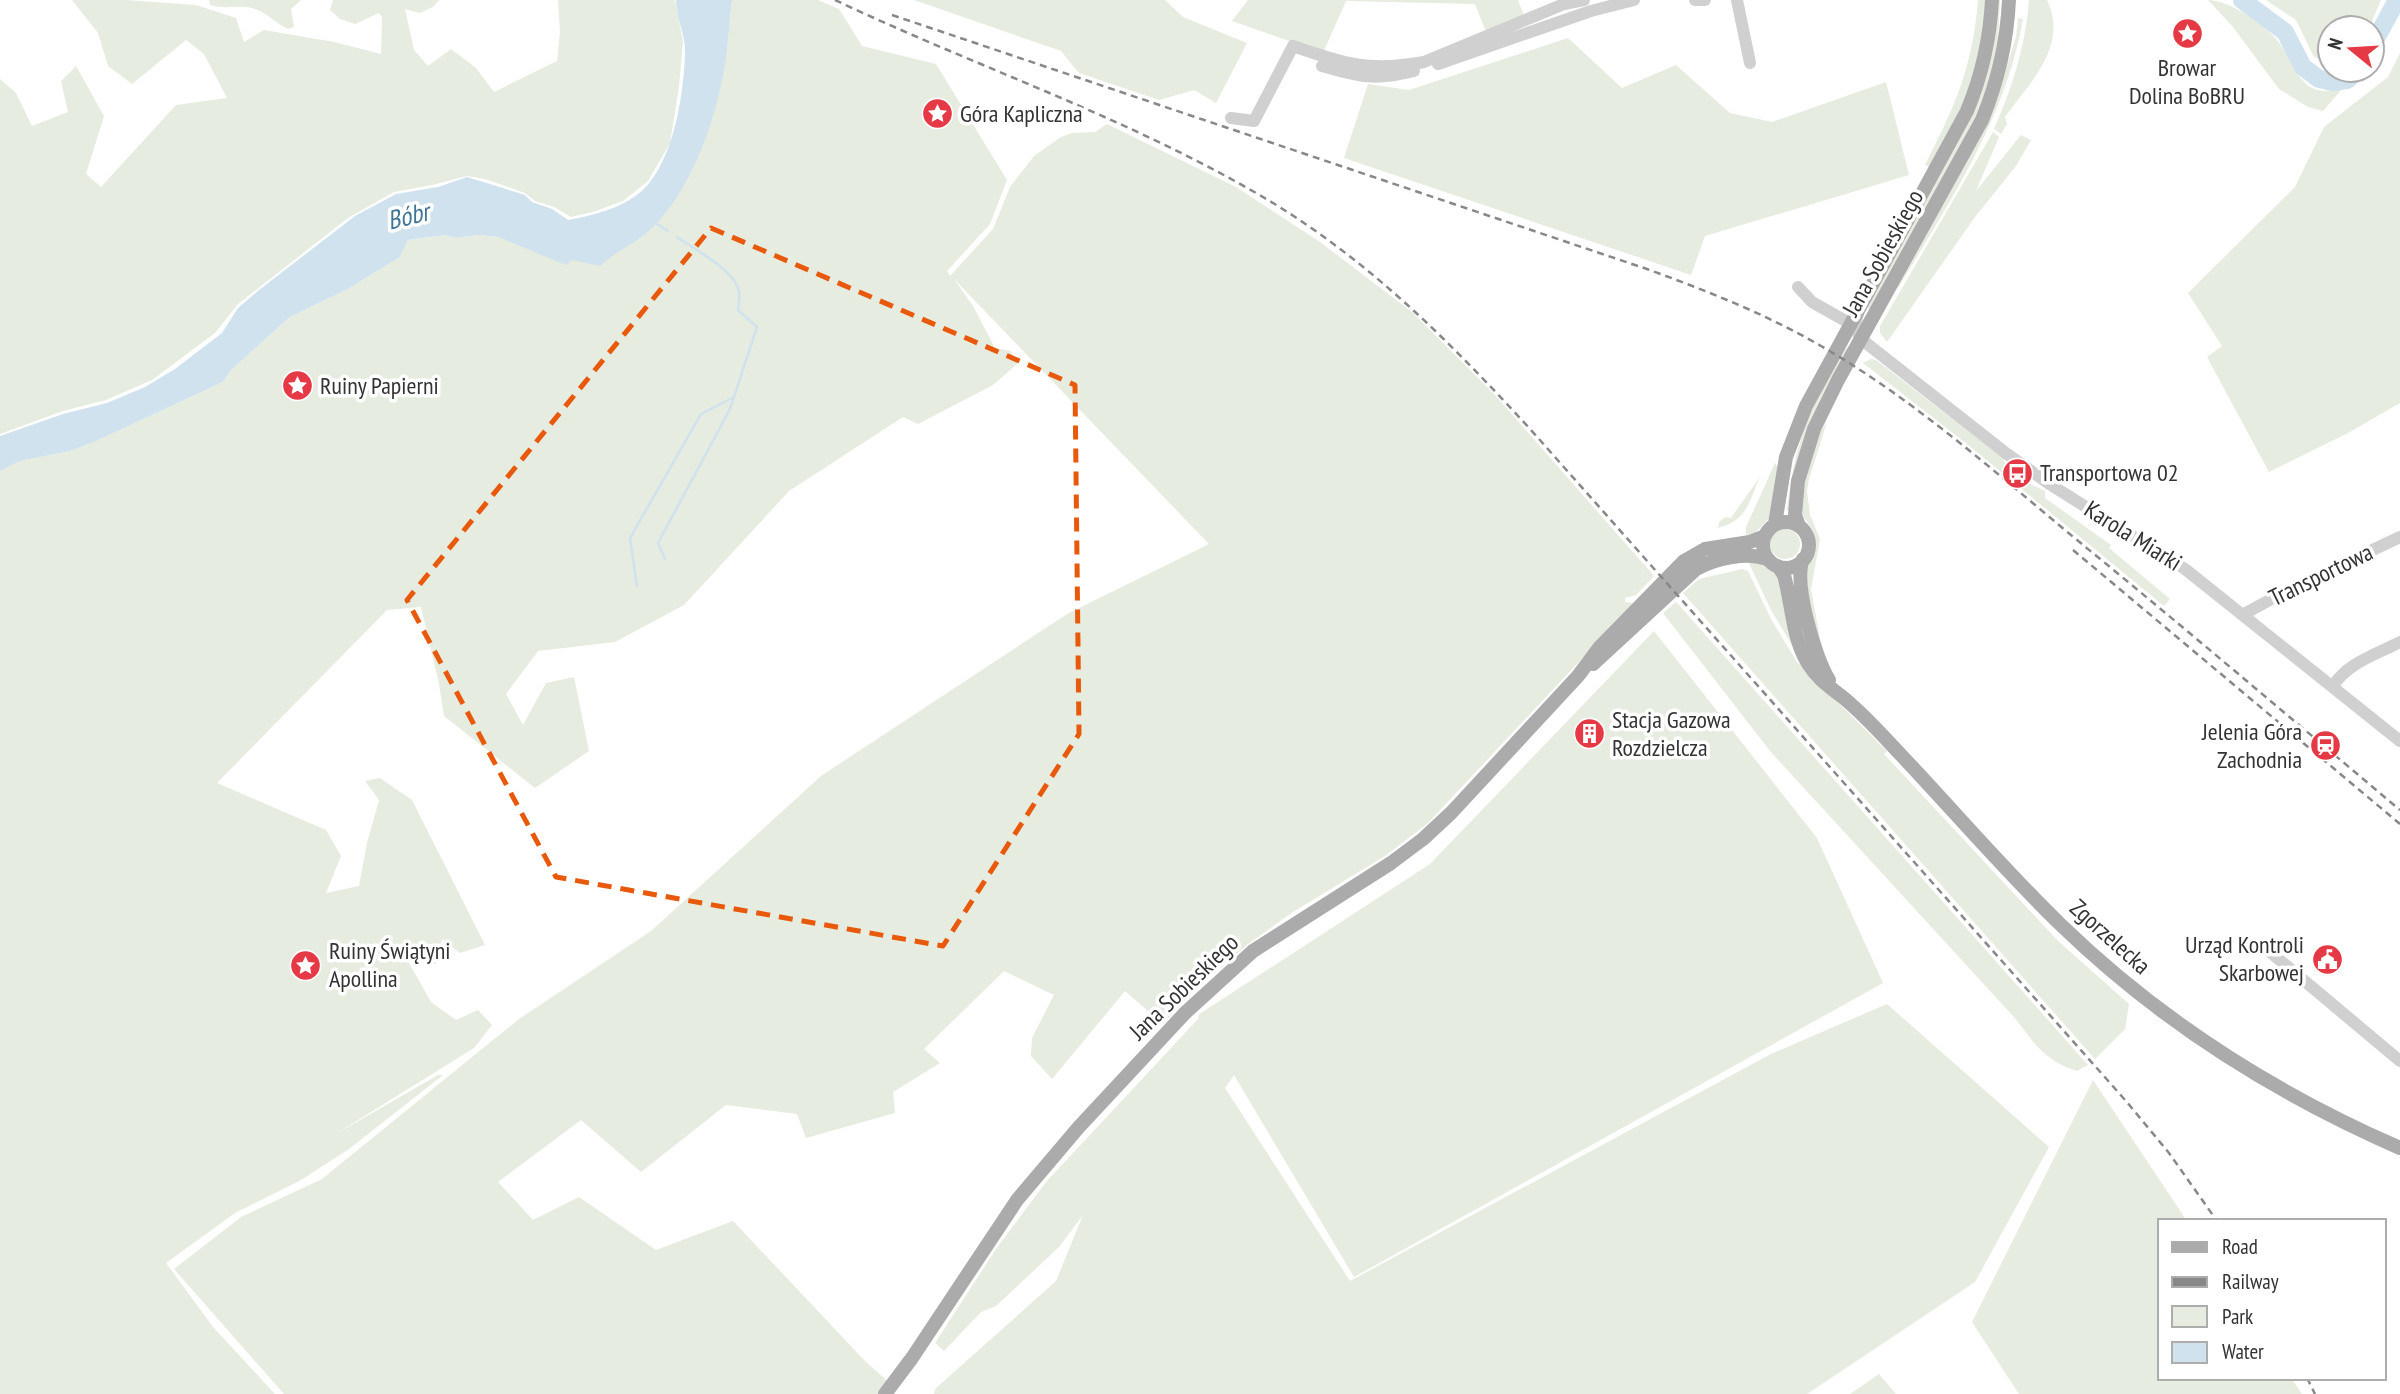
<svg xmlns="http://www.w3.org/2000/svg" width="2400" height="1394" viewBox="0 0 2400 1394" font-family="'PT Sans Narrow',sans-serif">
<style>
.green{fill:#e6ecdf}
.water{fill:#cfe2ee}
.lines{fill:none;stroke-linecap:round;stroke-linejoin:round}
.stream{stroke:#cfe2ee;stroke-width:2.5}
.river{stroke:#cfe2ee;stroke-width:18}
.minor{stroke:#d0d0d0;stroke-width:12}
.major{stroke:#ababab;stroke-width:14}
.rail{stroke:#888;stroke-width:2.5;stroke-dasharray:7 5;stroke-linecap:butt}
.marked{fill:none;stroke:#e8590c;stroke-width:5;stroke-dasharray:14 9;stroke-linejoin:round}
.labels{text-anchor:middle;stroke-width:7;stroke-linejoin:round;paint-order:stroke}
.poi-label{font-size:24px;fill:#333;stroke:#fff;text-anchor:start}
.street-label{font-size:24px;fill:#333;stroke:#fff}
.water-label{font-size:26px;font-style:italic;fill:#3f7597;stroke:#fff}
</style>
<rect width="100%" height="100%" fill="#fff"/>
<path class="green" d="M72,0H126L196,5L236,18L244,42L264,30L334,42L381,54L382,17L379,13L355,24L340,19L330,10L333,0H439L433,7L420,13L405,9L414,50L428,66L451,49L476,68L494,92L557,61L560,32L558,0H675L683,42L679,87L670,143L648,181L623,201L593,212L571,217L554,207L535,201L525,193L485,179L467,176L432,185L394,192L348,218L238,304L215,333L152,380L106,400L63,411L0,434V79L16,93L32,126L68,112L61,81L76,66L104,116L86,174L101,187L176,105L227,98L204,54L186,40L132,84L108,66L98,33Z
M209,0H301L291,9L294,27L288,29C275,23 269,14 255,9C241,4 225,10 210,5Z
M732,0H818L839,9L862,46L936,64L1007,180L990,224L947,271L950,276L993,229L1010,187L1034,156L1061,137L1072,133L1095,132L1107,124L1236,187L1320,242L1412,312L1495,395L1654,576L1636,595L1625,598V602L1634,603L1427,824L1385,856L1293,912L1248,944L1194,991L1163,1024L1125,991L1052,1079L1031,1056L1032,1038L1054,995L1004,971L924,1049L940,1063L893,1092L895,1113L806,1138L797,1114L726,1105L641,1172L581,1120L498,1182L533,1220L579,1197L656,1250L733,1221L865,1361L892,1385L885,1394H284L174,1269L241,1217L322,1179L519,1019L651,931L821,776L1067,614L1209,544L954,279L973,306L995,348L1011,351L1017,364L993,385L918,424L903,417L789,491L684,605L615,642L538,651L506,694L523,725L546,683L574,677L589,751L535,788L444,716L439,684L421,607L387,610L217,783L326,830L341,856L326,893L359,886L367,843L379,800L365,781L380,778L412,800L485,945L460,953L442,939L436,964L408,961L431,1002L456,1020L478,1010L492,1025L474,1048L334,1135L438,1075H443L349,1149L301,1180L235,1213L166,1263L213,1327L275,1394H0V471L20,461L70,451L94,442L223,382L231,370L290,317L348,289L400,257L408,240L446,235L456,238L478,235L498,237L536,252L600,265L611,255L727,51Z
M914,0H1165L1183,17L1247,43L1216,103L1194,90L1159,100L1079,73L1061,51Z
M1248,0H1518L1524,16L1486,32L1475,4L1346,1L1323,53L1232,21Z
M1978,0H1986C1983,38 1977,76 1961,110C1952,130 1940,149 1930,167L1925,165C1956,104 1972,69 1978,0Z
M1997,0H2000L1997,58L1983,104L1872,310L1866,307L1954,149Z
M2029,0H2047C2069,46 2030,82 2005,117L2007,124L2001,134L1994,129C2012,89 2026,44 2029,0Z
M2208,0C2229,0 2268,26 2280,44C2299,71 2301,100 2343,88L2323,111L2308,107L2279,89L2233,27Z
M2266,0H2381L2369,28H2330V62L2314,57L2296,20Z
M2018,18L2023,19C2006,118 1949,203 1898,288L1896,287L1998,94L2016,37Z
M1568,38L1622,88L1676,65L1730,113L1772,122L1886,82L1909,175L1705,236L1691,275L1344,158L1368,84L1409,90Z
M2400,53V403L2348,433L2269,472L2207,357L2222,346L2188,293L2295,187L2324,127L2388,77Z
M1993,132L1999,137L1976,191L2021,135L2031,140L2016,166L1975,217L1887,342L1880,333V326Z
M1851,345L1789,512L1787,510C1793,458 1803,423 1829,376C1835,365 1839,352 1851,345Z
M1871,359L1876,360L2003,458C2010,479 2027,481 2045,491V498L2111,545L2109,548L2170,599L2164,606L1967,444L1863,363Z
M1827,422L1809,479L1807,491L1810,515L1820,539L1811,589L1821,644C1813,619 1806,596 1807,570C1807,559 1817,552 1815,539C1813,522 1800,522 1800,500L1818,435Z
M1775,463L1779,469L1774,514C1764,522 1757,533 1746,539V527Z
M1760,477C1748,503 1748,520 1718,528L1719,522L1725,517L1731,518Z
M1770 544a15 15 0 1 1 30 0a15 15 0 1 1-30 0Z
M1748,561L1761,564L1778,576L1798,655L1771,610Z
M1742,569L1748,571L1771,619L1797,662L1887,751L1884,754L2057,940L2129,1004L2125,1029L2095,1059L1683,593L1699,579Z
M1676,602L1678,604L2088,1065L2077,1071C2043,1060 2034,1042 2013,1016L1770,751L1663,613Z
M1654,631L1817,838L1883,983L1354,1277L1234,1075L1225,1088L1350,1281L1771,1054L1887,1004L2049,1147L1975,1282L1807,1394H934L935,1389L1056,1281L1083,1215L1059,1247L996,1306L981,1312L944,1351L935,1343L996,1249L1046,1182L1199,1018L1198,1015L1430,864Z
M2093,1080L2187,1221H2160V1378H2291L2302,1394H2019L1972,1322Z
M1879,1374L1896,1394H1850Z"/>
<path class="water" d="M676,0H732C729,26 728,54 722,80C712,130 689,192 652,228C637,243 616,251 600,266L572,260L566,265L498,237L478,235L456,238L445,235L408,240L400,257L348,289L290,317L231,370L223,382L94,442L70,451L20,461L0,471V436L63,414L107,403L145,387L175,369L222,333L238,308L259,290L355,216L396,194L438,187L467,177L525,195L532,202L552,209L568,220C596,215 632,206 650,182C675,151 685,88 685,48C684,32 676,17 676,0Z"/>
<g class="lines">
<path class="stream" d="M654,222L668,231
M665,559L658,543L729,411L734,397
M637,586L630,538L701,414L734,397L757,327L738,310C739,303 741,295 738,288C732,269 694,249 677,237"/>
<path class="river" d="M2242,0L2285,32L2303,67L2319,79L2333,82L2347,80L2359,70
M2372,46L2397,0"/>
<path class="minor" d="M1695,0H1705
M1737,0L1750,63
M1438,64L1591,11L1634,0
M1322,66C1360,77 1375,81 1414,71
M1231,118L1254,121L1293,46C1344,64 1370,72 1424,62L1564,4L1584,0
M1798,287L1812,302L1851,324
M1858,313L1855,327L1861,339L2007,454L2051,485L2185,569L2400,741
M2244,614L2288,590L2400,537
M2333,686C2347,663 2377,654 2400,642
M2270,952L2400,1061"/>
<path class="major" d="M1763 545a23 23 0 1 1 46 0a23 23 0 1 1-46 0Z
M1775,524L1786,457L1806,406L1967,111C1982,75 1990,39 1992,0
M1799,526L1795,515L1798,481L1814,429L1838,380L1982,120C1998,81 2007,43 2009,0
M1803,559C1793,583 1815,658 1829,680
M1778,566L1784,575C1792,604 1792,636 1807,662C1816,677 1827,685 1840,695C1862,712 1882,735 1901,755C1954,811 2005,871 2061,925C2160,1021 2274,1093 2400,1148
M1593,664L1696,569C1716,558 1748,551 1769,560
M885,1394L912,1358L1017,1200L1078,1128L1185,1013L1253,951L1391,863L1423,839L1451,813L1578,676L1599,648L1684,561L1705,549L1750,542L1765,536"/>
<path class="rail" d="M835,0C981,69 1135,120 1273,203C1373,264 1453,345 1531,430L2126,1101L2169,1153L2217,1221
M892,15L1647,269C1707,291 1766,314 1821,346C1922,404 2009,485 2099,558C2200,641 2300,726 2400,810
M2073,550L2400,824
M2307,1378L2315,1394"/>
</g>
<path class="marked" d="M711,228L1075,385L1079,734L943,946L556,877L407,600Z"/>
<defs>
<symbol id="sight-disc" viewBox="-11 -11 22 22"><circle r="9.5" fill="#e63946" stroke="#fff"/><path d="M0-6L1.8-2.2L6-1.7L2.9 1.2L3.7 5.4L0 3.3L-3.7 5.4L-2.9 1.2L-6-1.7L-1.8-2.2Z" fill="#fff"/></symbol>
<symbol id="bus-disc" viewBox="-11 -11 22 22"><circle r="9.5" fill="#e63946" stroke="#fff"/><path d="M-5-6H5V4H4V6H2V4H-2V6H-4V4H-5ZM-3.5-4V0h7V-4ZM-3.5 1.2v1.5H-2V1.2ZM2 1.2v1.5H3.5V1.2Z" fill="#fff"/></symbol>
<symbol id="building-disc" viewBox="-11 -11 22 22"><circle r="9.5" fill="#e63946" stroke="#fff"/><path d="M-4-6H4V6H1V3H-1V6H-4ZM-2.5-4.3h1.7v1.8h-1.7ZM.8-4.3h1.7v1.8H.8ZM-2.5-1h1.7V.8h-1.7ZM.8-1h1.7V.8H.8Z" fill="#fff"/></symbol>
<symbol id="station-disc" viewBox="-11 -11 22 22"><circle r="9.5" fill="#e63946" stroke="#fff"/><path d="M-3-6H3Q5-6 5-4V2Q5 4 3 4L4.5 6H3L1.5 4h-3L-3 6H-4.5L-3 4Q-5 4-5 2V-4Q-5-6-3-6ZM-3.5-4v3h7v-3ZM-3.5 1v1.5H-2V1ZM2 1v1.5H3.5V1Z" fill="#fff"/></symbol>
<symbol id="civic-disc" viewBox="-11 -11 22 22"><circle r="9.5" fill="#e63946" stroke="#fff"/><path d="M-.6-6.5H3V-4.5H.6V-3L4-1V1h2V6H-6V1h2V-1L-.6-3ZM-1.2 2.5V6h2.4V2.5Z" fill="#fff"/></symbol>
</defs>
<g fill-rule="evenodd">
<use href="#sight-disc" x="2170" y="16" width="35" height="35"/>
<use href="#sight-disc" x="920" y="96" width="35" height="35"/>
<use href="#sight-disc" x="280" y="368" width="35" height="35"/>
<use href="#bus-disc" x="2000" y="456" width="35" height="35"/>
<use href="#building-disc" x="1572" y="716" width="35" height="35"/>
<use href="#station-disc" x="2308" y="728" width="35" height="35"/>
<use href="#civic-disc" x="2310" y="942" width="35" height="35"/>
<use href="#sight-disc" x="288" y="948" width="35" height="35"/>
</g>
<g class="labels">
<g class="poi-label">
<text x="2187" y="76" text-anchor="middle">Browar<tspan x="2187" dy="28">Dolina BoBRU</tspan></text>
<text x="960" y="122">Góra Kapliczna</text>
<text x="320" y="394">Ruiny Papierni</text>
<text x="2040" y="481">Transportowa 02</text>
<text x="1612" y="728">Stacja Gazowa<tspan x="1612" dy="28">Rozdzielcza</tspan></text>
<text x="2302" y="740" text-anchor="end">Jelenia Góra<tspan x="2302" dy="28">Zachodnia</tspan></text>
<text x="2304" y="953" text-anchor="end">Urząd Kontroli<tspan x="2304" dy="28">Skarbowej</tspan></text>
<text x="329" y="959">Ruiny Świątyni<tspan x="329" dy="28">Apollina</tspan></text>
</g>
<g class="street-label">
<text transform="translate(1883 253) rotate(-61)" y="8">Jana Sobieskiego</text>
<text transform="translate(2133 536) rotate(32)" y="8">Karola Miarki</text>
<text transform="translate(2321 575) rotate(-26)" y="8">Transportowa</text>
<text transform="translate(2110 937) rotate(42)" y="8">Zgorzelecka</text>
<text transform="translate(1184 987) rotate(-44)" y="8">Jana Sobieskiego</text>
</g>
<g class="water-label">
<text transform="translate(408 216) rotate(-14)" y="9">Bóbr</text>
</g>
</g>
<rect x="2158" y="1219" width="228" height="161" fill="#ffffff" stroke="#adadad" stroke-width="2"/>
<rect x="2172" y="1242" width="35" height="10" fill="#ababab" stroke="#adadad" stroke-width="2"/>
<text x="2222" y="1254" font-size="21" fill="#333333">Road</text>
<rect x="2172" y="1277" width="35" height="10" fill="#888888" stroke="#adadad" stroke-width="2"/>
<text x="2222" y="1289" font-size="21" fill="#333333">Railway</text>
<rect x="2172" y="1306" width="35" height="21" fill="#e6ecdf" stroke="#adadad" stroke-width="2"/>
<text x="2222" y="1324" font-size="21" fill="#333333">Park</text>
<rect x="2172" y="1342" width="35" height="21" fill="#cfe2ee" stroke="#adadad" stroke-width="2"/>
<text x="2222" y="1359" font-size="21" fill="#333333">Water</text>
<g transform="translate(2351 49) rotate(288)"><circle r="33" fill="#ffffff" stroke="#adadad" stroke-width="2"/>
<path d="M0-5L12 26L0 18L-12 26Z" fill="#e63946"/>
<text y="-10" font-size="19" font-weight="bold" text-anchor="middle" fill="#333333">N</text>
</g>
</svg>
